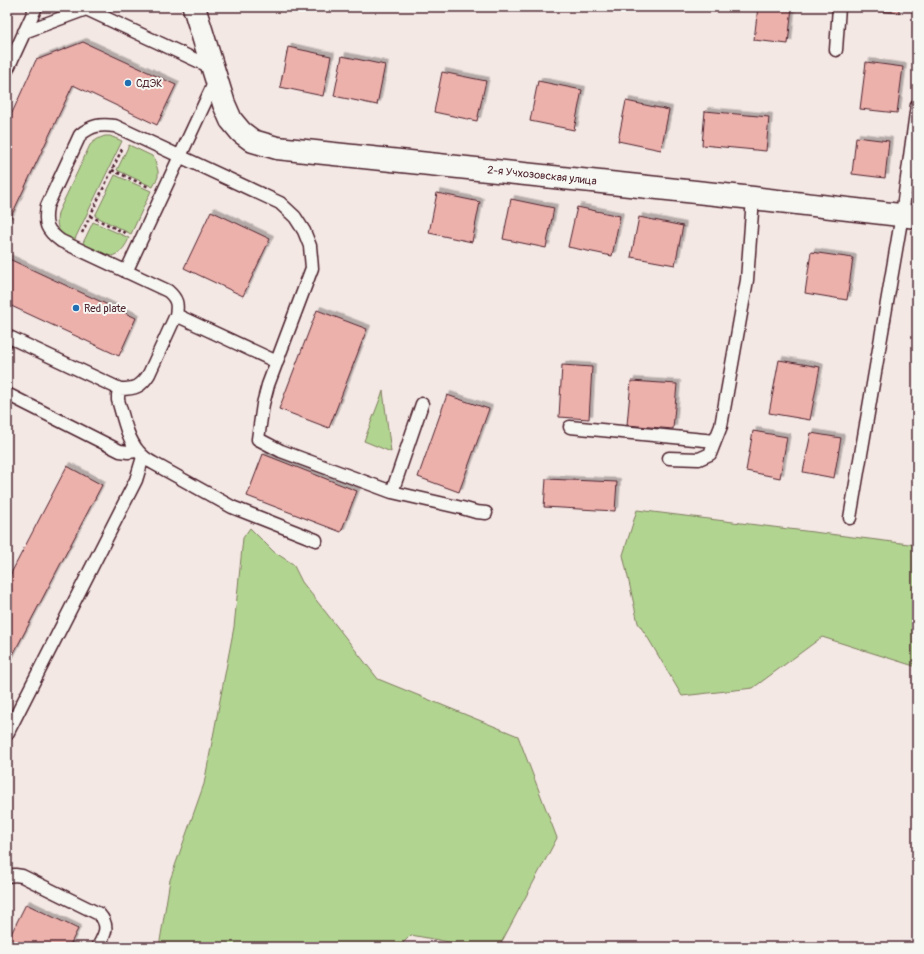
<svg xmlns="http://www.w3.org/2000/svg" width="924" height="954" viewBox="0 0 924 954" font-family="Pangolin,sans-serif">
<style>
.green{fill:#b1d590;stroke:#7e7a5e}
.building{fill:#edb1ac;stroke:#4a1f2b;filter:url(#shadow)}
.lines{fill:none;stroke-linecap:round;stroke-linejoin:round}
.lane-casing{stroke:#4a1f2b;stroke-width:15}
.street-casing{stroke:#4a1f2b;stroke-width:25}
.path{stroke:#4a1f2b;stroke-width:2.5;stroke-dasharray:3 3;stroke-linecap:butt}
.lane{stroke:#f6f6f2;stroke-width:12}
.street{stroke:#f6f6f2;stroke-width:22}
.poi-dot{fill:#1f6fb2;stroke:#f6f6f2;stroke-width:1.5}
.labels{text-anchor:middle;stroke-width:4;stroke-linejoin:round;paint-order:stroke}
.poi-label{font-size:11px;fill:#4a1f2b;stroke:#f6f6f2;text-anchor:start}
.street-label{font-size:11px;fill:#4a1f2b;stroke:#f6f6f2}
</style>
<defs>
<filter id="shadow"><feDropShadow dx="3.5" dy="-3.5" stdDeviation="0" flood-color="#0004"/></filter>
</defs>
<rect width="100%" height="100%" fill="#f4e8e4"/>
<filter id="ink" filterUnits="userSpaceOnUse"><feTurbulence type="fractalNoise" baseFrequency=".025" numOctaves="2"/><feDisplacementMap in="SourceGraphic" scale="8" xChannelSelector="R" yChannelSelector="G"/><feConvolveMatrix kernelMatrix="1 2 1 2 8 2 1 2 1" color-interpolation-filters="sRGB"/></filter>
<g filter="url(#ink)">
<path class="green" d="M105,136H110L122,141L74,241C60,234 55,230 58,213L90,145C95,140 99,138 105,136Z
M129,145L152,156L155,160L158,171V177L153,187L117,170Z
M115,175L151,191L131,234L95,216Z
M93,222L129,238C125,248 117,258 105,256C98,254 89,248 82,245Z
M383,391L391,452L364,441Z
M637,510L917,545V667L822,637L753,688L682,696L648,638L638,623L623,555Z
M250,528L274,552L293,564L302,582L378,679L518,736L557,838L499,947L471,946L411,935L399,947H159L170,880L204,784L234,627L243,538Z"/>
<path class="building" d="M758,7H792L788,44L754,40Z
M857,7H899V13L857,9Z
M83,42L176,85L157,125L73,85L7,225V124L36,60Z
M288,47L331,56L323,96L280,87Z
M342,56L385,65L377,105L334,96Z
M866,62L903,67L897,113L860,109Z
M442,72L486,81L477,121L434,112Z
M538,81L582,90L574,130L530,121Z
M626,101L669,110L661,150L618,141Z
M705,111L769,117L766,151L702,145Z
M856,137L889,141L885,178L852,174Z
M437,193L480,202L472,242L429,233Z
M511,199L554,208L546,248L503,239Z
M577,207L620,216L612,256L568,247Z
M211,211L270,239L243,296L184,268Z
M639,217L683,226L675,265L631,257Z
M811,252L853,258L847,300L805,293Z
M7,258L136,318L119,356L7,304Z
M317,310L367,329L329,428L279,409Z
M779,360L820,367L810,420L769,413Z
M562,365L592,367L589,419L559,417Z
M631,381L677,384L673,429L627,425Z
M447,395L489,409L459,492L418,477Z
M753,431L787,437L780,478L746,471Z
M811,433L841,438L834,478L803,472Z
M263,454L357,491L341,532L247,496Z
M67,466L102,485L7,666V581Z
M546,479L617,482L615,511L544,507Z
M26,904L78,929L69,947H7V942Z"/>
<g class="lines">
<defs>
<path id="lane" d="M82,7L213,68
M24,32L86,9
M836,50L839,7
M7,70L36,7
M126,272L216,79
M176,315L277,362
M7,336L120,389C135,389 141,387 149,374L176,315C178,304 177,299 168,291L61,241C46,230 44,224 47,206L80,135C92,125 100,124 115,126L280,203L295,217L304,231L310,246L312,268L268,385L263,404L258,439L281,451L392,492L462,508L476,512L486,513
M120,389L118,395V400C123,416 127,438 138,451C142,456 147,460 153,463L232,507L316,540
M7,394L120,451L128,452L137,451
M570,427L715,441
M669,458L699,459L710,454L721,426L747,280L753,198
M392,492L422,404
M850,518L902,215L917,105
M7,734L136,480L143,457
M7,876L15,875L22,876L99,914C110,926 105,934 98,947"/>
<path id="street" d="M194,7L224,104L231,120L241,132L253,141L277,148L753,198L917,217"/>
</defs>
<use href="#lane" class="lane-casing"/>
<use href="#street" class="street-casing"/>
<path class="path" d="M112,170L149,187
M90,216L127,234
M82,233L123,147"/>
<use href="#lane" class="lane"/>
<use href="#street" class="street"/>
</g>
</g>
<g class="poi-dot">
<circle cx="128" cy="83" r="4"/>
<circle cx="76" cy="308" r="4"/>
</g>
<g class="labels">
<g class="poi-label">
<text x="136" y="87">СДЭК</text>
<text x="84" y="312">Red plate</text>
</g>
<g class="street-label">
<text transform="translate(542 175) rotate(6)" y="4">2-я Учхозовская улица</text>
</g>
</g>
<rect width="924" height="954" fill="none" stroke="#f6f6f2" stroke-width="24"/>
<rect x="12" y="12" width="900" height="930" fill="none" stroke="#4a1f2b" stroke-width="1.5" filter="url(#ink)"/>
</svg>
